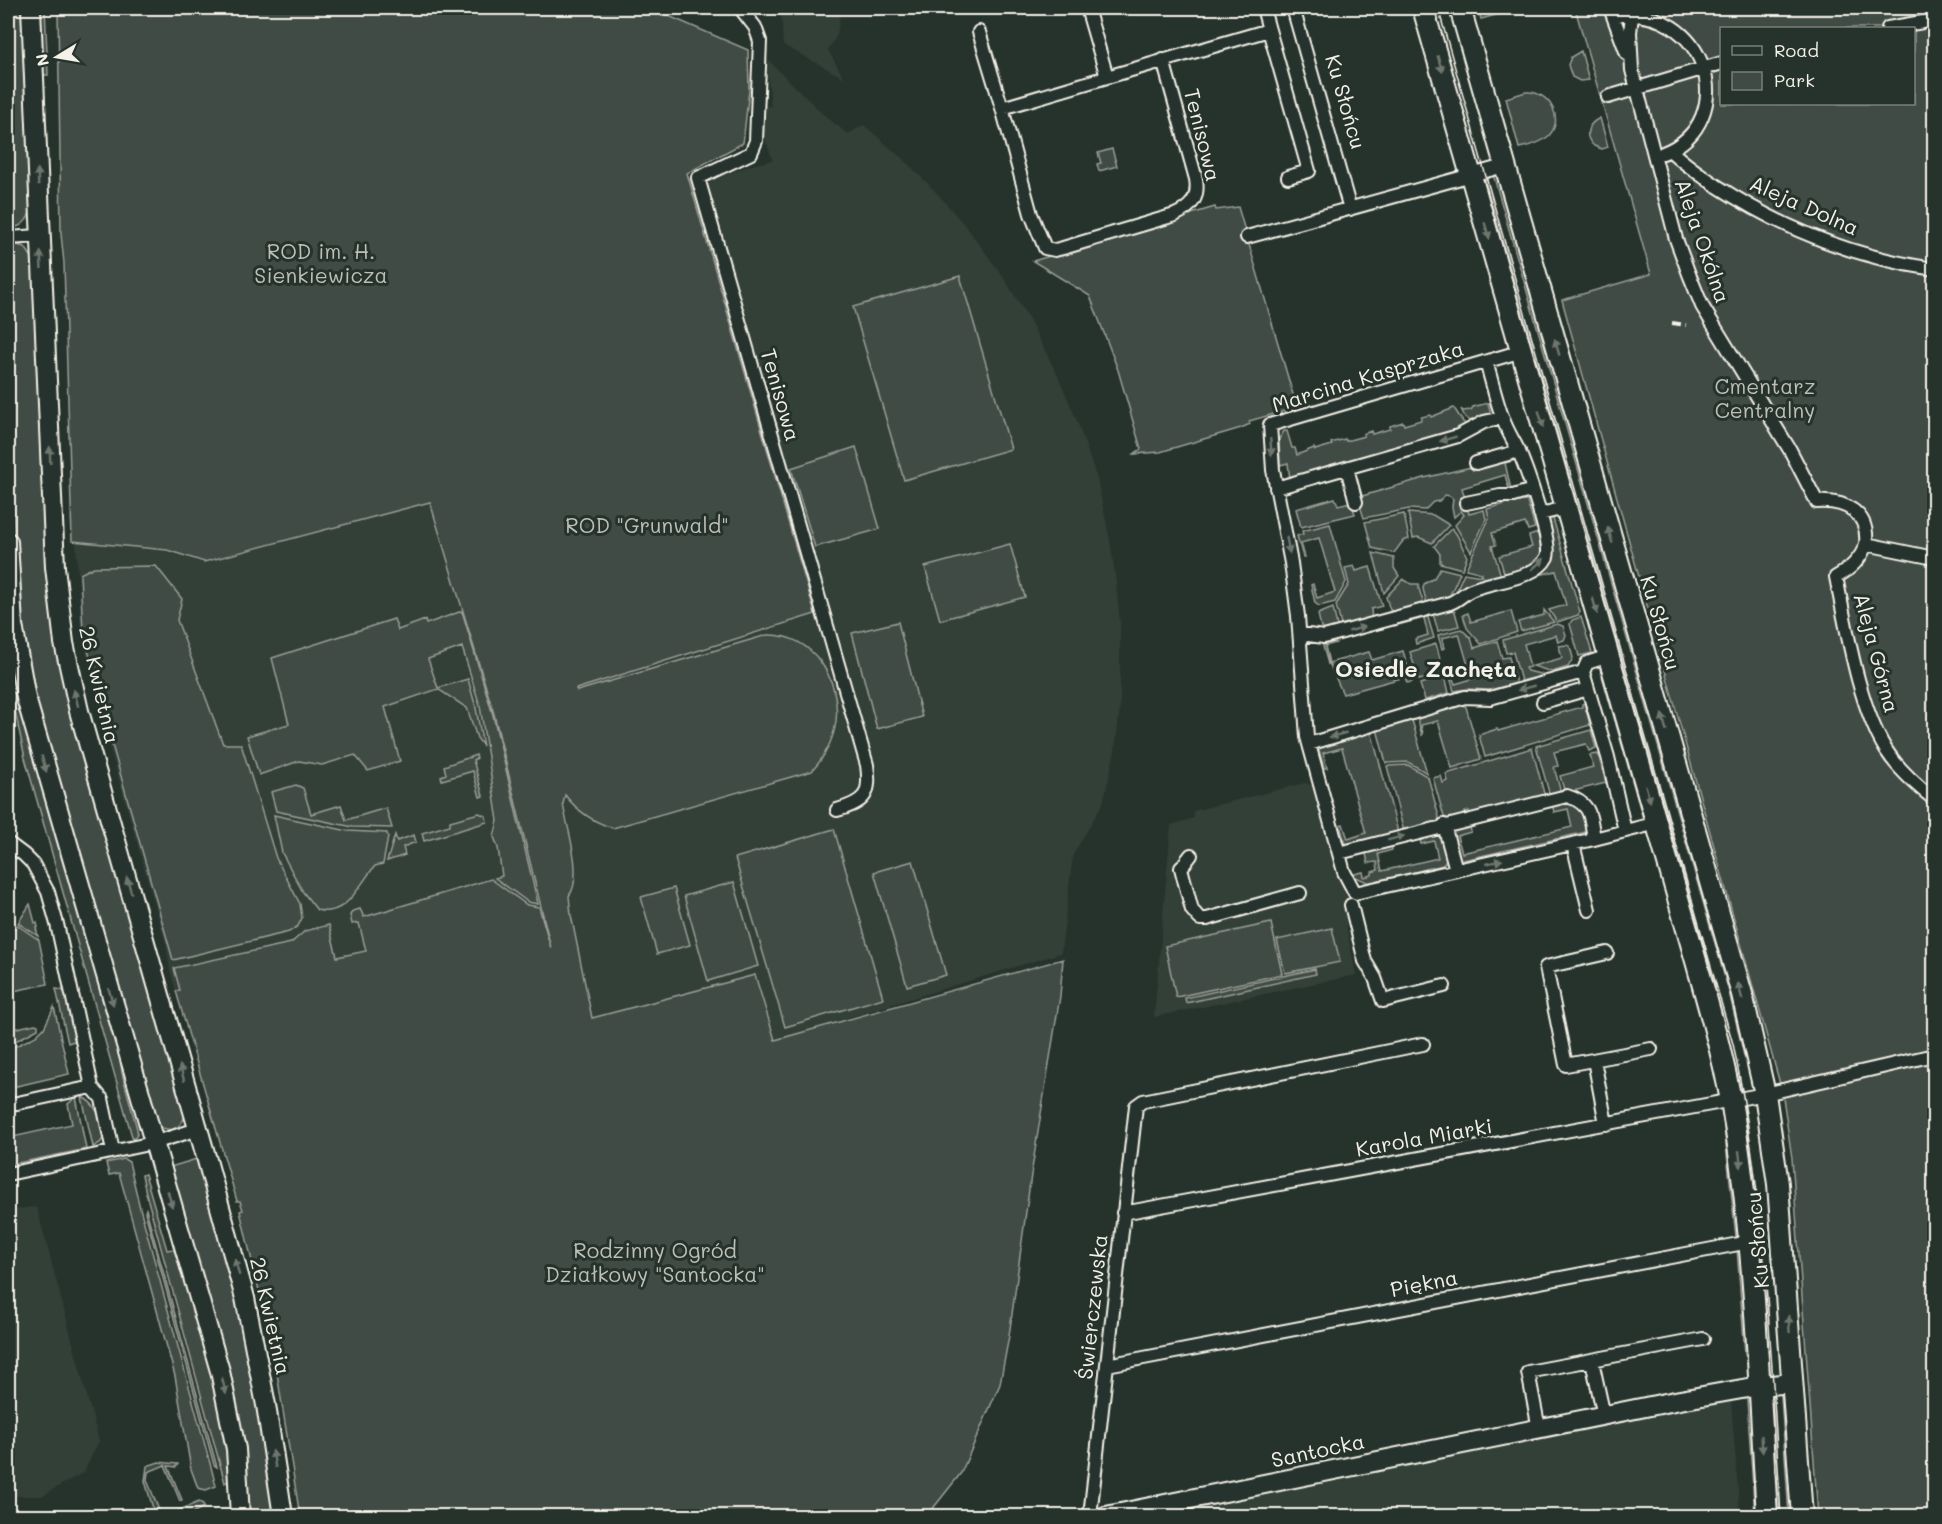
<svg xmlns="http://www.w3.org/2000/svg" width="1942" height="1524" viewBox="0 0 1942 1524" font-family="Mali,sans-serif">
<style>
.built{fill:#333f39}
.green{fill:#414b45;stroke:#9a9e96;stroke-width:1.5;fill-rule:evenodd}
.lines{fill:none;stroke-linecap:round;stroke-linejoin:round}
.street-casing{stroke:#f4f1e8;stroke-width:16}
.secondary-casing{stroke:#f4f1e8;stroke-width:22}
.primary-casing{stroke:#f4f1e8;stroke-width:24}
.street{stroke:#26332d;stroke-width:12}
.secondary{stroke:#26332d;stroke-width:18}
.primary{stroke:#26332d;stroke-width:20}
.tram{stroke:#f4f1e8;stroke-width:1.5}
.rail{stroke:#f4f1e8;stroke-width:4;stroke-dasharray:9 4.5;stroke-linecap:butt}
.oneway{fill:#6e766e}
.labels{text-anchor:middle;stroke-width:6;stroke-linejoin:round;paint-order:stroke}
.street-label{font-size:21px;fill:#f4f1e8;stroke:#26332d}
.park-label{font-size:21px;fill:#bebfb7;stroke:#26332d}
.neighbourhood-label{font-size:22px;font-weight:bold;fill:#f4f1e8;stroke:#26332d}
</style>
<rect width="100%" height="100%" fill="#26332d"/>
<filter id="ink" filterUnits="userSpaceOnUse"><feTurbulence type="fractalNoise" baseFrequency=".0167" numOctaves="2"/><feDisplacementMap in="SourceGraphic" scale="12" xChannelSelector="R" yChannelSelector="G"/><feConvolveMatrix kernelMatrix="1 2 1 2 8 2 1 2 1" color-interpolation-filters="sRGB"/></filter>
<g filter="url(#ink)">
<path class="built" d="M781,8H841L837,35L828,50L844,78L783,45Z
M766,58L825,116L848,134L864,125L904,160L937,193L968,229L1002,275L1029,319L1058,376L1076,418L1097,479L1110,540L1116,582L1120,623V707L1115,751L1103,803L1073,855L1061,953L775,1040L755,975L592,1018L563,998L540,910L321,966L176,991L170,970L166,944L105,731L81,630L76,542L167,551L203,563L430,503L493,715L504,760L494,714L829,608L707,187L710,181L748,166L773,160L764,137V129L765,107L771,106Z
M1305,783L1315,786L1348,899L1350,908L1346,924L1356,975L1154,1017L1171,825L1194,818L1193,811Z
M31,1207L37,1208L99,1441L84,1472L42,1496H8V1211Z
M1731,1400L1740,1516H1148L1592,1427Z"/>
<path class="green" d="M8,8H22L31,207C29,221 21,229 8,227Z
M40,8H45L48,75H43Z
M58,8H630L664,14L748,50L749,90L743,143L687,173L815,614L576,689L577,691L767,635C812,633 841,679 836,721C834,739 824,758 812,771L613,828C593,822 578,812 565,795L563,804C567,828 584,876 569,896L571,915L592,1018L755,975L775,1040L1063,959L1060,996L1031,1175L1009,1336L1000,1384L961,1473L927,1516H300L273,1349L240,1211L243,1210L240,1201H237L176,991L180,990L174,968L291,943L305,931L329,925L337,957L366,951L359,923L352,924L350,915L353,911L360,909L364,917L491,879L527,905L539,907L551,948L494,714L430,502L204,562L167,550L72,541L64,263L61,234Z
M1478,8H1521L1481,19Z
M1575,8H1934V1516H1818L1792,1158L1782,1091L1562,300L1651,274ZM1722,28H1914V104H1722Z
M1581,51L1589,80L1580,81L1572,77L1568,65L1571,57Z
M1526,92C1550,90 1567,122 1546,138C1539,144 1528,146 1519,148L1506,98Z
M1600,118L1608,147L1602,149L1594,146C1583,136 1587,124 1600,118Z
M1112,149L1117,166L1099,171L1097,164L1101,163L1098,153Z
M1493,174L1501,176L1751,1059L1745,1060L1729,992Z
M1484,177L1716,986L1709,988L1481,180Z
M1215,207L1216,210L1238,207L1294,398L1295,408L1249,421L1250,424L1241,428L1160,452L1134,454L1141,449L1118,370L1090,296L1033,261Z
M13,244L25,247L33,259L48,577L185,1111C185,1120 180,1127 171,1130L158,1127L27,672L20,619L8,432V246Z
M960,276L1011,449L904,480L853,307Z
M1488,403L1492,418L1475,424L1465,417L1461,409L1463,411L1471,410L1473,407Z
M1454,408L1463,422L1469,426L1466,429L1290,480L1288,463L1280,465L1279,439L1284,431H1287L1292,448H1295L1297,455L1314,448L1315,450L1332,445L1331,443L1345,439L1346,441L1364,436L1363,434L1371,431L1372,434L1390,429V426L1403,422L1404,425L1421,420V417L1430,415L1431,417Z
M856,447L880,529L815,547L791,468Z
M1515,457L1516,460L1505,463L1512,494L1501,491L1509,489L1505,475L1462,488L1469,514L1484,510L1486,519L1471,552L1455,525L1464,515L1461,511L1454,517L1452,507L1453,499L1450,496L1445,495L1439,501L1433,502L1425,510L1409,509L1364,518L1358,499L1359,497L1424,478Z
M1335,498L1338,505L1351,502L1355,514L1301,527L1296,509Z
M1503,498L1515,500L1516,502L1527,501L1535,528L1528,530L1525,523L1492,533L1496,545L1492,546L1501,576L1455,593L1464,573L1482,576V573L1466,569L1489,519L1487,509L1505,504Z
M1408,513L1433,515L1449,525L1432,543L1418,537L1413,538Z
M1404,514L1409,539L1403,541L1394,553L1372,548L1365,522Z
M1552,515L1580,612L1578,615L1557,622L1549,610L1566,605L1556,571L1539,575L1538,571L1546,565V518Z
M1330,524L1346,582L1335,602L1319,606L1315,603L1311,585L1313,584L1317,598L1335,592L1319,538L1301,543L1305,557H1303L1297,536L1303,534L1302,531Z
M1452,528L1457,535L1467,557L1462,569L1440,563V554L1434,546Z
M1541,532C1542,537 1545,543 1544,547C1544,564 1518,572 1505,576L1499,556L1532,547L1529,536Z
M1010,544L1025,597L940,620L925,567Z
M1373,553L1394,558V568L1399,576L1384,593Z
M156,566L182,599L177,620L223,744H241L276,858L300,904L302,918L298,926L289,932L173,960L111,741L83,630L80,574L94,567Z
M1354,566L1356,571L1370,567L1382,606L1371,609L1372,621L1342,629L1336,605L1349,584L1345,568Z
M1440,568L1460,573L1450,595L1427,604L1423,589L1424,584L1434,578Z
M1403,579L1411,584H1419V589L1424,605L1397,613L1390,610L1386,597Z
M1333,608L1338,630L1322,632L1318,614Z
M1449,608L1455,612L1459,626L1438,631L1432,610Z
M1544,610L1554,622L1521,631L1518,622L1544,615Z
M462,611L493,715L538,904L528,902L495,878L502,876L498,848L494,837L498,821L480,706L462,647L428,659L438,688L468,679L476,708L483,746L477,738L467,708L438,689L385,707L400,761L368,771L355,755L322,765L299,761L259,775L247,736L289,724L272,658L394,619L398,630L425,620L426,624Z
M1426,611L1434,638L1416,644L1415,639L1428,635L1424,618L1394,626L1392,621Z
M1511,611L1517,632L1481,644L1467,628L1463,615L1468,613L1471,622Z
M1581,617L1592,653L1579,656L1570,624L1572,620Z
M898,622L922,717L877,729L852,633Z
M1557,624L1563,626L1566,635L1564,640L1558,642L1556,635L1524,644L1530,667L1525,668L1527,671L1545,675L1521,681L1513,652L1506,653L1503,640Z
M1461,629L1471,638L1474,648L1497,641L1502,658L1509,657L1516,683L1490,690L1467,689L1454,691L1450,677L1452,676L1455,684L1472,679L1459,634L1442,638L1444,648L1442,649L1438,635Z
M1334,637L1336,643L1325,646L1329,663L1369,652L1372,660L1403,651L1412,682L1407,683L1405,677L1343,694L1329,663L1328,664L1322,643Z
M1436,644L1444,673L1419,680L1410,652Z
M1567,645L1570,647L1573,658L1568,667L1552,672L1533,666L1562,658L1559,646Z
M1598,662H1600L1649,817L1644,822Z
M1445,676L1449,693L1425,700L1420,684Z
M11,692L17,694L120,1056L122,1073L137,1129V1135L133,1140L25,758Z
M1584,703L1590,725L1485,757L1479,735L1497,729L1498,731L1582,707V704Z
M1463,705L1466,707L1481,759L1452,768L1438,721L1421,725L1423,734L1422,735L1417,718Z
M1412,720L1427,773L1408,762L1386,763L1377,729Z
M1591,730L1596,748L1589,751L1586,744L1554,752L1558,766L1554,767L1561,793L1550,796L1536,746Z
M1371,731L1397,828V832L1346,847L1340,825L1343,824L1348,839L1366,833L1342,748L1323,753L1327,768H1324L1318,746Z
M1532,748L1545,797L1470,815L1469,811L1465,812L1466,816L1449,820L1444,817L1433,778L1441,776L1443,783L1448,781L1446,774Z
M1598,754L1606,783L1565,793L1560,776L1593,767L1590,755Z
M476,755L477,758L473,760L483,796L480,797L473,771L442,780L441,776L446,774L444,766Z
M1408,765L1428,777L1439,817L1438,822L1407,831L1403,828L1387,766Z
M296,785L303,788L311,814L341,805L346,820L386,808L392,828L353,827L276,811L271,792Z
M1572,801L1582,810L1586,832L1463,860L1459,859L1450,829L1469,822L1471,832L1457,836L1462,853L1572,827L1568,809L1554,812L1552,803Z
M479,813L486,816L487,822L424,841L422,833L450,825V821Z
M274,815L348,831L387,833L388,837L383,864L375,866C359,884 347,918 317,910L303,892L282,853Z
M834,829L883,998L785,1027L735,858Z
M1440,832L1448,858L1443,865L1369,883L1354,876V874L1363,872L1364,877L1372,875V872L1378,870L1377,862L1368,863L1365,849L1390,842L1392,850L1378,854L1382,871L1438,858L1434,841L1421,844L1419,835Z
M395,835L397,841L414,835L416,842L403,847L405,855L387,861Z
M913,861L946,975L907,986L874,872Z
M734,882L758,966L708,981L684,896Z
M674,888L690,945L657,954L641,897Z
M30,904L35,923H37L38,927L36,928L38,936L18,923Z
M1271,923L1282,974L1176,997L1165,946Z
M17,925L39,940L48,984L8,992V936Z
M1332,928L1340,962L1285,973L1277,940Z
M1315,969L1316,974L1186,1003L1185,998Z
M56,989L62,990L66,994L77,1040L68,1043Z
M54,1007L69,1074L8,1088V1050L36,1036L44,1028Z
M35,1024L38,1025V1029L8,1045V1030Z
M76,1097L86,1149L8,1165V1138L72,1124L68,1104Z
M82,1097C99,1105 100,1120 104,1137L100,1143L93,1147Z
M1746,1123L1758,1215L1769,1356L1762,1357L1740,1124Z
M1724,1126H1729L1739,1233L1736,1237Z
M200,1158L246,1336L276,1516H251L244,1463L167,1168Z
M124,1159L129,1162L140,1208L211,1467L216,1486L206,1490L198,1488L191,1469L175,1376L119,1173L109,1175L106,1163Z
M145,1174L167,1250L173,1249L184,1272L214,1375L228,1435L229,1480L225,1483L146,1193L142,1175Z
M146,1209L217,1467L214,1465L145,1212Z
M1737,1249L1744,1257L1751,1358L1747,1357L1745,1354Z
M1772,1396L1780,1516H1772L1767,1401Z
M1781,1396L1786,1399L1796,1516H1789Z
M1747,1400L1753,1406L1762,1516H1755Z
M159,1462L178,1464L176,1467L168,1466L182,1500L180,1501L165,1465L148,1472L147,1480L159,1510L154,1512L145,1481L147,1466Z
M199,1502L203,1504L204,1507L194,1512L195,1516H173L174,1512Z"/>
<g class="lines">
<defs>
<path id="street" d="M743,8L741,9L755,27L760,41L756,141L751,153L698,178L867,765C871,794 866,802 837,810
M1293,8L1350,209
M1610,8L1627,54
M1633,8L1630,32L1632,70L1676,239L1689,274L1702,306L1790,450L1817,502C1846,500 1869,513 1866,544L1934,558
M1614,16C1706,1 1743,122 1663,153
M1888,28L1934,20
M1269,30L1309,171L1288,177
M979,32L1002,108L1107,77L1087,8
M1107,77L1269,30L1263,8
M1608,97L1722,63
M1002,108L1031,214L1045,248L1055,250L1063,248L1175,215C1192,207 1199,198 1196,179L1163,60
M1670,150C1684,164 1701,175 1717,186C1783,229 1857,258 1934,269
M1247,237L1504,166
M8,238L40,236
M1522,351L1270,425L1273,470L1291,563L1298,616L1307,737L1344,872L1355,893L1594,839L1657,823
M1476,463L1519,451
M1347,468L1356,502
M1276,488L1458,436L1484,422L1502,418
M1466,503L1500,496H1513L1533,490
M1540,514L1566,508
M1866,544C1861,559 1851,569 1836,577C1847,630 1858,704 1886,750C1898,769 1916,785 1934,799
M1300,634L1324,637L1450,603C1458,600 1462,595 1469,591C1490,580 1535,581 1547,557C1553,544 1526,468 1519,452C1514,441 1507,431 1503,419C1496,401 1492,381 1486,362
M1583,672L1608,757L1625,831
M1543,702L1588,689
M1309,744L1465,697L1490,698L1583,672L1587,663L1609,656
M1444,825L1456,870
M8,843L24,855L33,864L48,892L57,924L92,1087L102,1099L113,1151
M1573,844L1589,910
M1339,853L1567,796C1592,804 1590,816 1594,839
M1191,855L1181,868L1192,910L1200,919H1207L1300,893
M1351,905L1365,961L1375,978L1383,1001L1444,986
M1607,953L1546,967L1566,1065L1651,1049
M1594,1060L1606,1124
M8,1105L92,1087
M8,1174L153,1143L198,1129
M1123,1213L1765,1094L1934,1055
M1592,1361L1604,1416
M1107,1365L1749,1242
M1539,1429L1528,1372L1703,1339
M1090,1516L1136,1106L1143,1101L1423,1044"/>
<path id="secondary" d="M31,8L55,567L64,643L79,711L205,1153L245,1298L266,1405L283,1516
M8,542L13,625L26,698L220,1371L236,1449L240,1516
M1106,1516L1680,1400L1759,1386L1793,1383"/>
<path id="primary" d="M1423,8L1696,961C1711,1015 1727,1070 1735,1125C1755,1254 1759,1386 1767,1516
M1460,8L1742,994L1765,1094L1778,1184L1802,1516"/>
</defs>
<use href="#street" class="street-casing"/>
<use href="#secondary" class="secondary-casing"/>
<use href="#primary" class="primary-casing"/>
<use href="#street" class="street"/>
<use href="#secondary" class="secondary"/>
<use href="#primary" class="primary"/>
<path class="tram" d="M1438,8L1733,1044C1766,1199 1771,1359 1781,1516"/>
<path class="rail" d="M1672,323L1686,325"/>
</g>
<defs><path id="oneway-solid" d="M-6-.8H1V-3.2L6.5 0L1 3.2V.8H-6Z" transform="scale(1.5)"/></defs>
<g class="oneway">
<use href="#oneway-solid" transform="translate(1440 64) rotate(74)"/>
<use href="#oneway-solid" transform="translate(38 177) rotate(-92)"/>
<use href="#oneway-solid" transform="translate(1487 231) rotate(74)"/>
<use href="#oneway-solid" transform="translate(41 260) rotate(-93)"/>
<use href="#oneway-solid" transform="translate(1557 347) rotate(-106)"/>
<use href="#oneway-solid" transform="translate(1541 419) rotate(74)"/>
<use href="#oneway-solid" transform="translate(1448 439) rotate(164)"/>
<use href="#oneway-solid" transform="translate(1271 447) rotate(85)"/>
<use href="#oneway-solid" transform="translate(50 455) rotate(-92)"/>
<use href="#oneway-solid" transform="translate(1610 535) rotate(-106)"/>
<use href="#oneway-solid" transform="translate(1288 545) rotate(79)"/>
<use href="#oneway-solid" transform="translate(1538 564) rotate(-42)"/>
<use href="#oneway-solid" transform="translate(1595 606) rotate(74)"/>
<use href="#oneway-solid" transform="translate(1357 629) rotate(-16)"/>
<use href="#oneway-solid" transform="translate(1526 688) rotate(164)"/>
<use href="#oneway-solid" transform="translate(76 698) rotate(-104)"/>
<use href="#oneway-solid" transform="translate(1664 722) rotate(-106)"/>
<use href="#oneway-solid" transform="translate(1338 735) rotate(164)"/>
<use href="#oneway-solid" transform="translate(44 764) rotate(74)"/>
<use href="#oneway-solid" transform="translate(1648 794) rotate(74)"/>
<use href="#oneway-solid" transform="translate(1396 838) rotate(-15)"/>
<use href="#oneway-solid" transform="translate(1494 862) rotate(-13)"/>
<use href="#oneway-solid" transform="translate(129 885) rotate(-106)"/>
<use href="#oneway-solid" transform="translate(1740 991) rotate(-105)"/>
<use href="#oneway-solid" transform="translate(111 997) rotate(74)"/>
<use href="#oneway-solid" transform="translate(182 1073) rotate(-106)"/>
<use href="#oneway-solid" transform="translate(1740 1159) rotate(83)"/>
<use href="#oneway-solid" transform="translate(170 1199) rotate(74)"/>
<use href="#oneway-solid" transform="translate(237 1267) rotate(-105)"/>
<use href="#oneway-solid" transform="translate(1789 1324) rotate(-94)"/>
<use href="#oneway-solid" transform="translate(224 1386) rotate(76)"/>
<use href="#oneway-solid" transform="translate(1762 1444) rotate(86)"/>
<use href="#oneway-solid" transform="translate(274 1459) rotate(-99)"/>
</g>
</g>
<g class="labels">
<g class="street-label">
<text transform="translate(1345 102) rotate(74)" y="7">Ku Słońcu</text>
<text transform="translate(1202 135) rotate(76)" y="7">Tenisowa</text>
<text transform="translate(1804 206) rotate(24)" y="7">Aleja Dolna</text>
<text transform="translate(1702 241) rotate(71)" y="7">Aleja Okólna</text>
<text transform="translate(1368 377) rotate(-17)" y="7">Marcina Kasprzaka</text>
<text transform="translate(780 395) rotate(74)" y="7">Tenisowa</text>
<text transform="translate(1660 623) rotate(74)" y="7">Ku Słońcu</text>
<text transform="translate(1876 653) rotate(75)" y="7">Aleja Górna</text>
<text transform="translate(99 685) rotate(77)" y="7">26 Kwietnia</text>
<text transform="translate(1424 1138) rotate(-10)" y="7">Karola Miarki</text>
<text transform="translate(1758 1240) rotate(-95)" y="7">Ku Słońcu</text>
<text transform="translate(1424 1284) rotate(-11)" y="7">Piękna</text>
<text transform="translate(1093 1307) rotate(-84)" y="7">Świerczewska</text>
<text transform="translate(270 1316) rotate(77)" y="7">26 Kwietnia</text>
<text transform="translate(1318 1451) rotate(-12)" y="7">Santocka</text>
</g>
<g class="park-label">
<text x="321" y="259">ROD im. H.<tspan x="321" dy="24">Sienkiewicza</tspan></text>
<text x="1765" y="394">Cmentarz<tspan x="1765" dy="24">Centralny</tspan></text>
<text x="647" y="533">ROD "Grunwald"</text>
<text x="655" y="1258">Rodzinny Ogród<tspan x="655" dy="24">Działkowy "Santocka"</tspan></text>
</g>
<g class="neighbourhood-label">
<text x="1426" y="677">Osiedle Zachęta</text>
</g>
</g>
<rect width="1942" height="1524" fill="none" stroke="#26332d" stroke-width="30"/>
<rect x="15" y="15" width="1912" height="1494" fill="none" stroke="#f4f1e8" stroke-width="2" filter="url(#ink)"/>
<rect x="1720" y="27" width="195" height="78" fill="#26332d" stroke="#787f78" stroke-width="1.5"/>
<rect x="1732" y="46" width="30" height="9" fill="#26332d" stroke="#787f78" stroke-width="1.5"/>
<text x="1774" y="57" font-size="18" fill="#f4f1e8">Road</text>
<rect x="1732" y="72" width="30" height="18" fill="#414b45" stroke="#787f78" stroke-width="1.5"/>
<text x="1774" y="87" font-size="18" fill="#f4f1e8">Park</text>
<g transform="translate(57 57) rotate(259)" stroke="#26332d" stroke-width="4.5" paint-order="stroke">
<path d="M0-4.5L10 22L0 15L-10 22Z" fill="#f4f1e8"/>
<text y="-9" font-size="16" font-weight="bold" text-anchor="middle" fill="#f4f1e8">N</text>
</g>
</svg>
